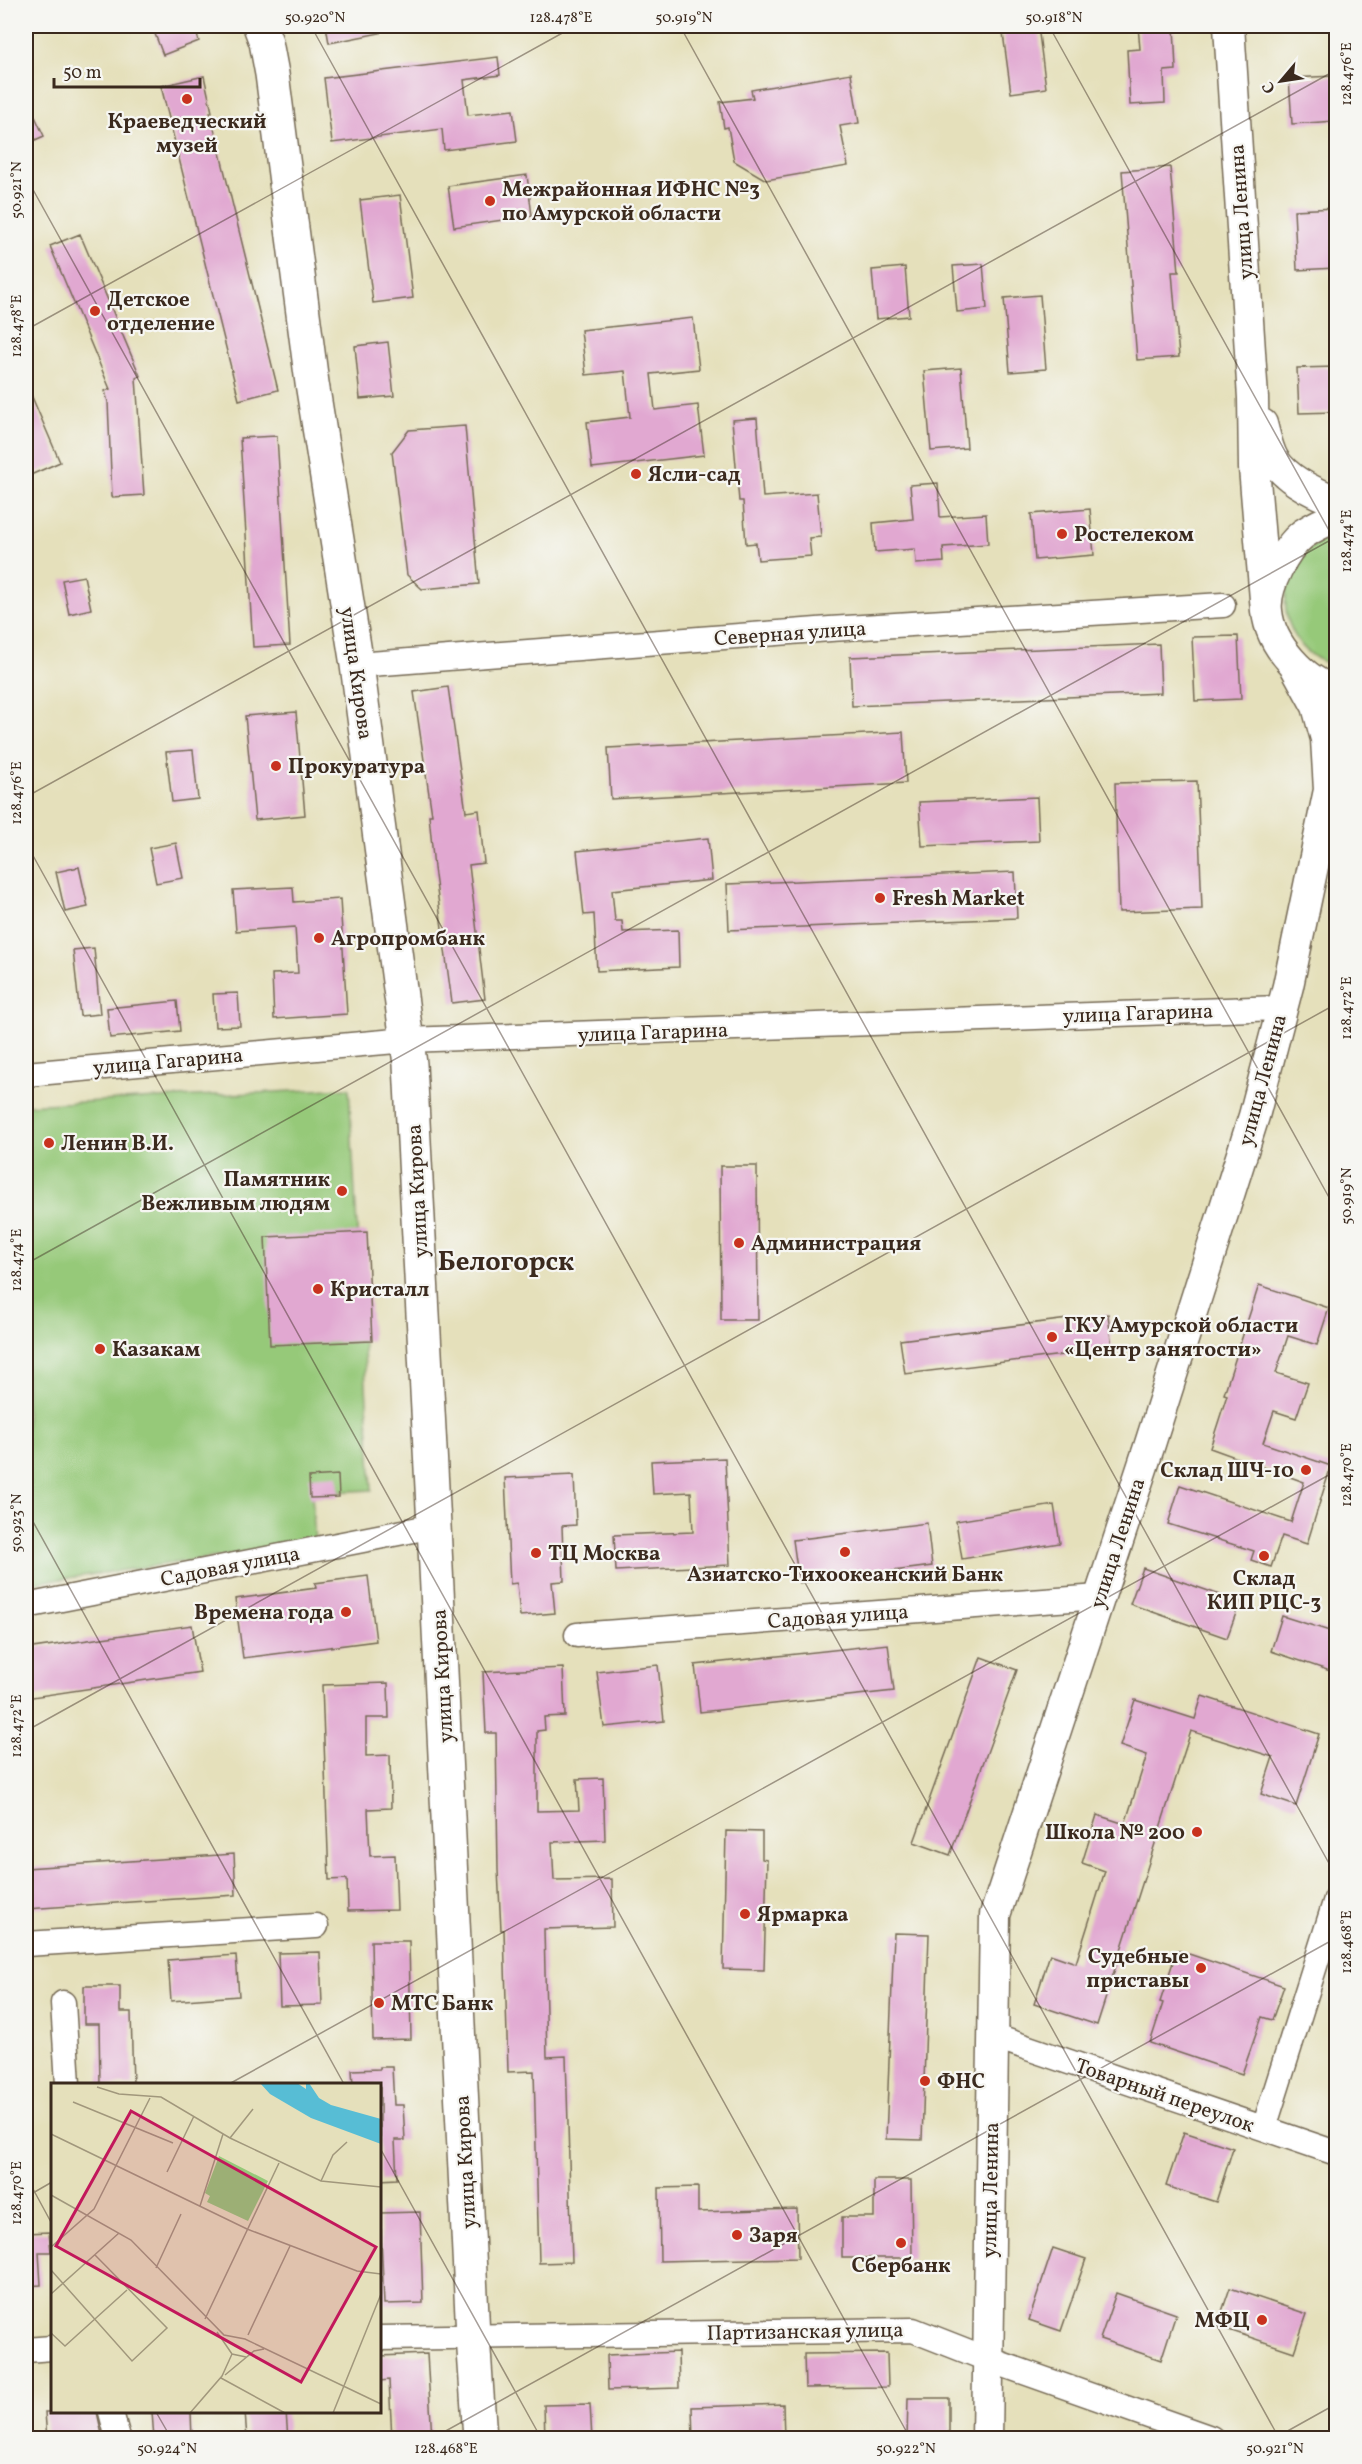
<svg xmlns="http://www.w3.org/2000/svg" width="1362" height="2464" viewBox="0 0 1362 2464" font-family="Vollkorn,serif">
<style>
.green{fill:#96c979;stroke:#687a4c;stroke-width:1.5}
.building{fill:#e1a8d1}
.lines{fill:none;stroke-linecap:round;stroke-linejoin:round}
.minor-casing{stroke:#766a55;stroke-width:27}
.tertiary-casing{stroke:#766a55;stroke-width:33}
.secondary-casing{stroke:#766a55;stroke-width:36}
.minor{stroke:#fff;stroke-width:24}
.tertiary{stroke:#fff;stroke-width:30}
.secondary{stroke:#fff;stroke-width:33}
.ticks{fill:none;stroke:#3b2a1e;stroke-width:1.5;stroke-opacity:0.45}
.poi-dot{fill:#c8321e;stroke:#f6f6f2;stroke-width:2}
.labels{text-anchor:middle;stroke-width:4.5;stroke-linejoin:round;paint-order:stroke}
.poi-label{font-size:21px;font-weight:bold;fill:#3b2a1e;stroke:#f6f6f2;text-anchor:start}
.street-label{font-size:21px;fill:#3b2a1e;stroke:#f6f6f2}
.district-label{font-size:27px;font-weight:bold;fill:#3b2a1e;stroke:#f6f6f2}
.inset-road{fill:none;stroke:#a1977c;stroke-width:1.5}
.view{fill:#c2185b;fill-opacity:0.15;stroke:#c2185b;stroke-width:3}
.inset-edge{fill:none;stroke:#3b2a1e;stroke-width:3}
.neatline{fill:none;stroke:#3b2a1e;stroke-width:2}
.ticks-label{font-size:15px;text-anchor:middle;fill:#3b2a1e}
</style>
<rect width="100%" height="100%" fill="#f6f6f2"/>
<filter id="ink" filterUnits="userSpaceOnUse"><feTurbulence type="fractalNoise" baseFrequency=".0167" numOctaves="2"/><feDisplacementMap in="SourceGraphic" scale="12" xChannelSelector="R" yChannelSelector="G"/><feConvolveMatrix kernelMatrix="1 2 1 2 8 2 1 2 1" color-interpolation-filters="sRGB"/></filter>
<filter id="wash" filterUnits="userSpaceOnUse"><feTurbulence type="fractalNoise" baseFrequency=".008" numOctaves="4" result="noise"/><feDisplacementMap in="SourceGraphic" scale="24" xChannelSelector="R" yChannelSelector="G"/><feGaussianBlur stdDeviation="1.35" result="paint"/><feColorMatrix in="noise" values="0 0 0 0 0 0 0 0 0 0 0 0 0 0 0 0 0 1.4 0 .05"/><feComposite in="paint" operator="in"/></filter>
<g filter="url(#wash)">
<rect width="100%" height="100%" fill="#e5e0bb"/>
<path class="green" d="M1336,534V668C1324,662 1311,657 1302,646C1268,605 1290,550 1336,534Z
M349,1088L372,1490L312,1493L315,1543L26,1584V1105Z"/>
<g id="blocks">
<path class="building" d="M152,26H194L199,41L163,55Z
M326,26H380V33L329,43Z
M1002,26H1038L1046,88L1011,93Z
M1138,26H1174L1176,70L1164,71L1165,103L1130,105L1127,50L1140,49Z
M498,57L500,75L464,80L468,115L513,110L517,141L444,150L442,129L332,143L324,78Z
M851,73L859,123L840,126L848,166L766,180L734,161L728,127L724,128L720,102L753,98L751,90Z
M204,76L212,112H210L278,390L239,400L161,86Z
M1336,76V121L1292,124L1289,78Z
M26,97L44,136L26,144Z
M1170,167L1179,272H1172L1179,357L1137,360L1122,171Z
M527,175L532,216L454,227L448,186Z
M400,195L413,298L373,303L360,200Z
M1336,208V268L1297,270L1294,210Z
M80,234L140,376L136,378L144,495L112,497L108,402L105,391L110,389L50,246Z
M983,264L987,309L957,312L953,266Z
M905,267L909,316L876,319L872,270Z
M1040,295L1046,369L1010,372L1004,298Z
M693,318L699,369L651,374L655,410L698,405L704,455L592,468L587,422L630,417L625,371L586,375L581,330Z
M388,342L394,396L360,399L355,346Z
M1336,367V412L1299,413L1297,368Z
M961,368L967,448L931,451L924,371Z
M26,383L60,462L26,477Z
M757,418L763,497L817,493L821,537L809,538L811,556L758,560L756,543L746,544L743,501H739L732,420Z
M465,426L479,584L422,589L407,575L392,452L409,430Z
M277,436L290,645L253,647L240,438Z
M938,483L940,517L986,514L988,544L943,547L944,562L916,564L915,549L875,552L873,523L913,519L910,485Z
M1090,509L1094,555L1035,560L1031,514Z
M84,576L91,609L69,614L62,580Z
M1238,636L1241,699L1195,701L1192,637Z
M1159,644L1161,693L852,706L850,657Z
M448,687L466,812L479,810L484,863L469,865L485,999L452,1003L434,868L429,815H432L414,692Z
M296,712L305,815L255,820L245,716Z
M903,732L906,783L611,799L608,748Z
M193,750L198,799L172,802L166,752Z
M1197,781L1202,909L1119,912L1115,783Z
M1037,797L1039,841L922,846L919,802Z
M708,838L712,880L612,890L615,921H622L623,932L678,930L679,967L597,971L594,914L584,915L577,851Z
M176,843L183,878L156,883L149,848Z
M79,867L88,907L65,912L56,872Z
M1015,872L1017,918L729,930L727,884Z
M293,887L294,902L340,899L347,1014L274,1019L272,974L298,973L295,927L236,931L233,890Z
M94,948L100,1014L80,1016L73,950Z
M238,993L240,1026L215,1027L213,994Z
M177,1001L180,1031L110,1038L107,1008Z
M720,1166H757L758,1320H721Z
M367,1232L372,1341L270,1345L265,1237Z
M1259,1285L1329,1308L1317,1345L1288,1336L1276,1373L1308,1383L1296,1418L1274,1411L1263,1443L1331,1466L1307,1544L1282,1536L1271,1567L1251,1560L1254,1551L1168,1524L1180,1485L1291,1522L1304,1482L1210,1448L1227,1395L1224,1394Z
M1108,1314L1112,1349L905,1374L900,1340Z
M725,1458L730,1565L616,1571L614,1535L693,1532L691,1492L653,1494L651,1461Z
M338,1475L339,1497L310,1498L309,1477Z
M574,1475L576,1525L562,1526L564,1581L552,1582L555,1613L520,1616L517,1583L510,1584L505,1478Z
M1054,1505L1060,1543L962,1559L956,1521Z
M927,1523L932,1566L799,1583L793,1540Z
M1143,1568L1240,1602L1227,1638L1130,1604Z
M368,1576L376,1641L243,1658L235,1599L316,1588L315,1583Z
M1282,1616L1336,1633V1673L1271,1651Z
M192,1625L200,1672L26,1698V1649Z
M888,1644L894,1691L700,1712L695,1665Z
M981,1657L1017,1670L950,1855L914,1842Z
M658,1665L664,1721L604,1727L597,1672Z
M563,1668L565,1716L544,1717L545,1730L537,1731V1811L579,1810L577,1779L603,1778L605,1840L552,1842L554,1880L612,1879L613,1927L544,1929L547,2057L566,2056L572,2262L539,2263L534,2071L508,2072L504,1930H501L498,1870L496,1733H486L483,1672Z
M388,1683L389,1718H366V1756L390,1755L391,1808L368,1809L370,1856L395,1855L397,1910L348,1911L347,1879L329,1880L322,1685Z
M1202,1696L1319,1734L1296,1806L1261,1794L1273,1757L1191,1731L1097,2025L1034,2004L1050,1954L1076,1963L1105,1871L1082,1863L1097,1815L1125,1824L1147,1755L1120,1746L1135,1700L1195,1719Z
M726,1831L762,1832V1859L767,1860L764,1970L723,1969Z
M234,1854L236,1895L26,1909V1868Z
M894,1933L929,1934L922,2140L886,2139Z
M371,1941H409L411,2039L373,2040Z
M1177,1950L1284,1986L1272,2020L1262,2017L1242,2074L1150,2043L1163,2003L1160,2002Z
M320,1952L322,2005L280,2006L278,1953Z
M236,1955L239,1996L171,2001L168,1960Z
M84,1986H120V2012H131L133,2085H100L99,2024H84Z
M380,2067H392L394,2105H403L405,2140H395L397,2179L380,2180V2085H353L352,2070L380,2069Z
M1184,2132L1233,2148L1216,2202L1166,2186Z
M874,2180H911L912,2258H842V2217H874Z
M698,2187V2212L797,2209L798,2258L660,2261L659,2188Z
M420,2212L423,2303L384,2304L380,2213Z
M49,2232L51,2252H39L41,2285L26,2286V2233Z
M1053,2248L1086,2259L1061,2331L1029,2320Z
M1230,2288L1307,2314L1294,2352L1217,2326Z
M1116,2293L1176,2314L1161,2360L1100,2339Z
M678,2352L679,2388L608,2390L607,2355Z
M887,2353L888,2387L805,2388L804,2354Z
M427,2354L432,2439H392L389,2380L380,2381V2356Z
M908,2398H949V2439H907Z
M590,2404L592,2439H545L544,2405Z
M783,2404L784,2439H693L692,2407Z
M45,2412H97L103,2439H47Z
M152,2412H191L192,2439H154Z
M245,2412H286L288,2439H247Z"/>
</g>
</g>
<g filter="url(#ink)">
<use href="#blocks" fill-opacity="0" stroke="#766a55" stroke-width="1.5"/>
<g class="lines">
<defs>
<path id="minor" d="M357,665L830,629L1223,605
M26,1074L407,1040L1281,1008
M26,1606L434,1526
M577,1635L1099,1597
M26,1944L316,1926
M63,2003L68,2084
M993,2036L1336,2153
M1264,2128L1336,1899
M380,2338L913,2330L987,2359L1211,2438
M26,2350L52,2348
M111,2412L118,2438"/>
<path id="tertiary" d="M1229,26L1253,398L1254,468L1266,611
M1262,424C1265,435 1268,450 1274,460C1287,480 1315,493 1336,501
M1336,518C1326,521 1312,528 1303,534C1285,548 1264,588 1267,611C1270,645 1305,683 1336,690
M987,2438L995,1915L1149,1447L1254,1116L1288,986L1329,790L1326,739L1317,706L1295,666"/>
<path id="secondary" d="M260,26L266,42L272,74L312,383L357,665L410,1064L434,1526L473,2336L480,2438"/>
</defs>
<use href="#minor" class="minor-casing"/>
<use href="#tertiary" class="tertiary-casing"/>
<use href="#secondary" class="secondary-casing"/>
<use href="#minor" class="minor"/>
<use href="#tertiary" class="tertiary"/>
<use href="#secondary" class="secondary"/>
</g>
</g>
<path class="ticks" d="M311,26L1336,1876M680,26L1336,1210M1049,26L1336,543M26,177L1279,2438M26,330L575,26M26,797L1336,70M26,843L910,2438M26,1264L1336,537M26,1509L344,2084M26,1731L1336,1004M229,2084L1336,1471M380,2148L541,2438M26,2176L52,2224M26,2197L52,2182M156,2412L171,2438M433,2438L1336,1938M1275,2438L1336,2404"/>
<g class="poi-dot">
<circle cx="187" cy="99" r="6"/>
<circle cx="490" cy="201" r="6"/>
<circle cx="95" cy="311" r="6"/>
<circle cx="636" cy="474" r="6"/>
<circle cx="1062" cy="534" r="6"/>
<circle cx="276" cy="766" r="6"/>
<circle cx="880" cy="898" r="6"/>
<circle cx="319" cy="938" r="6"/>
<circle cx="49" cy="1143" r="6"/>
<circle cx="342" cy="1191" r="6"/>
<circle cx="739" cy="1243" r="6"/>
<circle cx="318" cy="1289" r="6"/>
<circle cx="1052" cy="1337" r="6"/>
<circle cx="100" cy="1349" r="6"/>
<circle cx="1306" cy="1470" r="6"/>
<circle cx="845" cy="1552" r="6"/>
<circle cx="536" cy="1553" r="6"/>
<circle cx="1264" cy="1556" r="6"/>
<circle cx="346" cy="1612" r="6"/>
<circle cx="1197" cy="1832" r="6"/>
<circle cx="745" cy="1914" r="6"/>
<circle cx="1201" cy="1968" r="6"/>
<circle cx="379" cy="2003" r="6"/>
<circle cx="925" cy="2081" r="6"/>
<circle cx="737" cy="2235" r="6"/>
<circle cx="901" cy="2243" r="6"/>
<circle cx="1262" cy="2320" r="6"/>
</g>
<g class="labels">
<g class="poi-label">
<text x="187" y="128" text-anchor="middle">Краеведческий<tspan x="187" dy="24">музей</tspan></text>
<text x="502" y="196">Межрайонная ИФНС №3<tspan x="502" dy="24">по Амурской области</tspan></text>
<text x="107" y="306">Детское<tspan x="107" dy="24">отделение</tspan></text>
<text x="648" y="481">Ясли-сад</text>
<text x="1074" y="541">Ростелеком</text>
<text x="288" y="773">Прокуратура</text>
<text x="892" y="905">Fresh Market</text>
<text x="331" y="945">Агропромбанк</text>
<text x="61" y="1150">Ленин В.И.</text>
<text x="330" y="1186" text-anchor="end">Памятник<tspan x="330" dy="24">Вежливым людям</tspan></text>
<text x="751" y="1250">Администрация</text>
<text x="330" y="1296">Кристалл</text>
<text x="1064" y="1332">ГКУ Амурской области<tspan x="1064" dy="24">«Центр занятости»</tspan></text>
<text x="112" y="1356">Казакам</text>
<text x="1294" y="1477" text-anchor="end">Склад ШЧ-10</text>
<text x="548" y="1560">ТЦ Москва</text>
<text x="845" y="1581" text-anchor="middle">Азиатско-Тихоокеанский Банк</text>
<text x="1264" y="1585" text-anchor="middle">Склад<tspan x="1264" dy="24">КИП РЦС-3</tspan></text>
<text x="334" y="1619" text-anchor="end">Времена года</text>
<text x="1185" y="1839" text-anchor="end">Школа № 200</text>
<text x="757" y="1921">Ярмарка</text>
<text x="1189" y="1963" text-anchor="end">Судебные<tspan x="1189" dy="24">приставы</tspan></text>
<text x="391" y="2010">МТС Банк</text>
<text x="937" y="2088">ФНС</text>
<text x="749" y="2242">Заря</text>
<text x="901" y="2272" text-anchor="middle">Сбербанк</text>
<text x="1250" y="2327" text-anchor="end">МФЦ</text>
</g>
<g class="street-label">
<text transform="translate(1241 212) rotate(-94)" y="7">улица Ленина</text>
<text transform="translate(790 633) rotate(-4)" y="7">Северная улица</text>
<text transform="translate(357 673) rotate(82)" y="7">улица Кирова</text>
<text transform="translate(1138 1013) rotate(-2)" y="7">улица Гагарина</text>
<text transform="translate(653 1032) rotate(-2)" y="7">улица Гагарина</text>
<text transform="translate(168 1061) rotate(-5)" y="7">улица Гагарина</text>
<text transform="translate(1262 1080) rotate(-75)" y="7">улица Ленина</text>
<text transform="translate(417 1191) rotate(-93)" y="7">улица Кирова</text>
<text transform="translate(1117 1543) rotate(-72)" y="7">улица Ленина</text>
<text transform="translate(230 1566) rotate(-11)" y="7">Садовая улица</text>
<text transform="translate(838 1616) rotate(-4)" y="7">Садовая улица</text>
<text transform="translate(442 1676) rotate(-93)" y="7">улица Кирова</text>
<text transform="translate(1165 2095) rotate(19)" y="7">Товарный переулок</text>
<text transform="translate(465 2162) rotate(-93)" y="7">улица Кирова</text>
<text transform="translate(990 2190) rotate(-89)" y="7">улица Ленина</text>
<text transform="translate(805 2331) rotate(-1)" y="7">Партизанская улица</text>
</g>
<g class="district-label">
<text x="506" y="1270">Белогорск</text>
</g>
</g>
<g transform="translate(51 2083)">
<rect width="330" height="330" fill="#e5e0bb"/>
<path d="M168,73L217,98L197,138L156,119L159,113L154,110Z" fill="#96c979"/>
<path d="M209,0H246L255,6V0H258L268,15L280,22L330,36V61L260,35L219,11Z" fill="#57bdd5"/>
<path class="inset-road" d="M46,4L68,11L110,14L179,55L270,98L330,104M22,19L122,60M0,51L196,146L306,188L330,191M179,55L202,26M116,89L143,33M270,98L282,72L296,59M0,112L80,157L173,252L194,256L330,321M149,123L172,51M0,164L43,126L99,15M105,185L130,131M0,187L81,278L116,245L44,172M0,211L68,150M154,236L228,80M166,249L181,271L195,274M0,250L14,263L76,207M197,252L239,163M174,292L203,268L213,266M170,295L234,330M139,330L171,293L181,271M282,330L330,211"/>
<path class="view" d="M80,28L325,164L250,299L5,163Z"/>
<rect width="330" height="330" class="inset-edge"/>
</g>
<rect width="1362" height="2464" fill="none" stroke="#f6f6f2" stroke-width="66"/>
<g transform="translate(1281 81) rotate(241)" stroke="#f6f6f2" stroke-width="4.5" paint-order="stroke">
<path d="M0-4.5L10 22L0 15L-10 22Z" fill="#3b2a1e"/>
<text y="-9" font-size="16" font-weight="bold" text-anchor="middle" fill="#3b2a1e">С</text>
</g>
<path d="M54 78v9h146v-9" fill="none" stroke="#3b2a1e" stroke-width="3"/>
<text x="63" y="78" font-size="18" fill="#3b2a1e" stroke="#f6f6f2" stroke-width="4.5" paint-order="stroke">50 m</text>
<rect x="33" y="33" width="1296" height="2398" class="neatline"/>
<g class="ticks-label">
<text x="315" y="22">50.920°N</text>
<text x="561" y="22">128.478°E</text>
<text x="684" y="22">50.919°N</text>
<text x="1054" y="22">50.918°N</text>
<text transform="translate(1346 74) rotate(-90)" y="5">128.476°E</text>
<text transform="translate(16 190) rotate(-90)" y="5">50.921°N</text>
<text transform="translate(16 326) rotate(-90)" y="5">128.478°E</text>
<text transform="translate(1346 541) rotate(-90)" y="5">128.474°E</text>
<text transform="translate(16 793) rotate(-90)" y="5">128.476°E</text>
<text transform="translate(1346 1008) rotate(-90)" y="5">128.472°E</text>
<text transform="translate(1346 1196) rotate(-90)" y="5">50.919°N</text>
<text transform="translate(16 1260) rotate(-90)" y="5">128.474°E</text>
<text transform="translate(1346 1475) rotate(-90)" y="5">128.470°E</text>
<text transform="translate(16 1523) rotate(-90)" y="5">50.923°N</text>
<text transform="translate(16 1726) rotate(-90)" y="5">128.472°E</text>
<text transform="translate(1346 1942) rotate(-90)" y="5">128.468°E</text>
<text transform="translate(16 2193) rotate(-90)" y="5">128.470°E</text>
<text x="167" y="2453">50.924°N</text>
<text x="446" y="2453">128.468°E</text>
<text x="906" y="2453">50.922°N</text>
<text x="1275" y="2453">50.921°N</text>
</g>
</svg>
